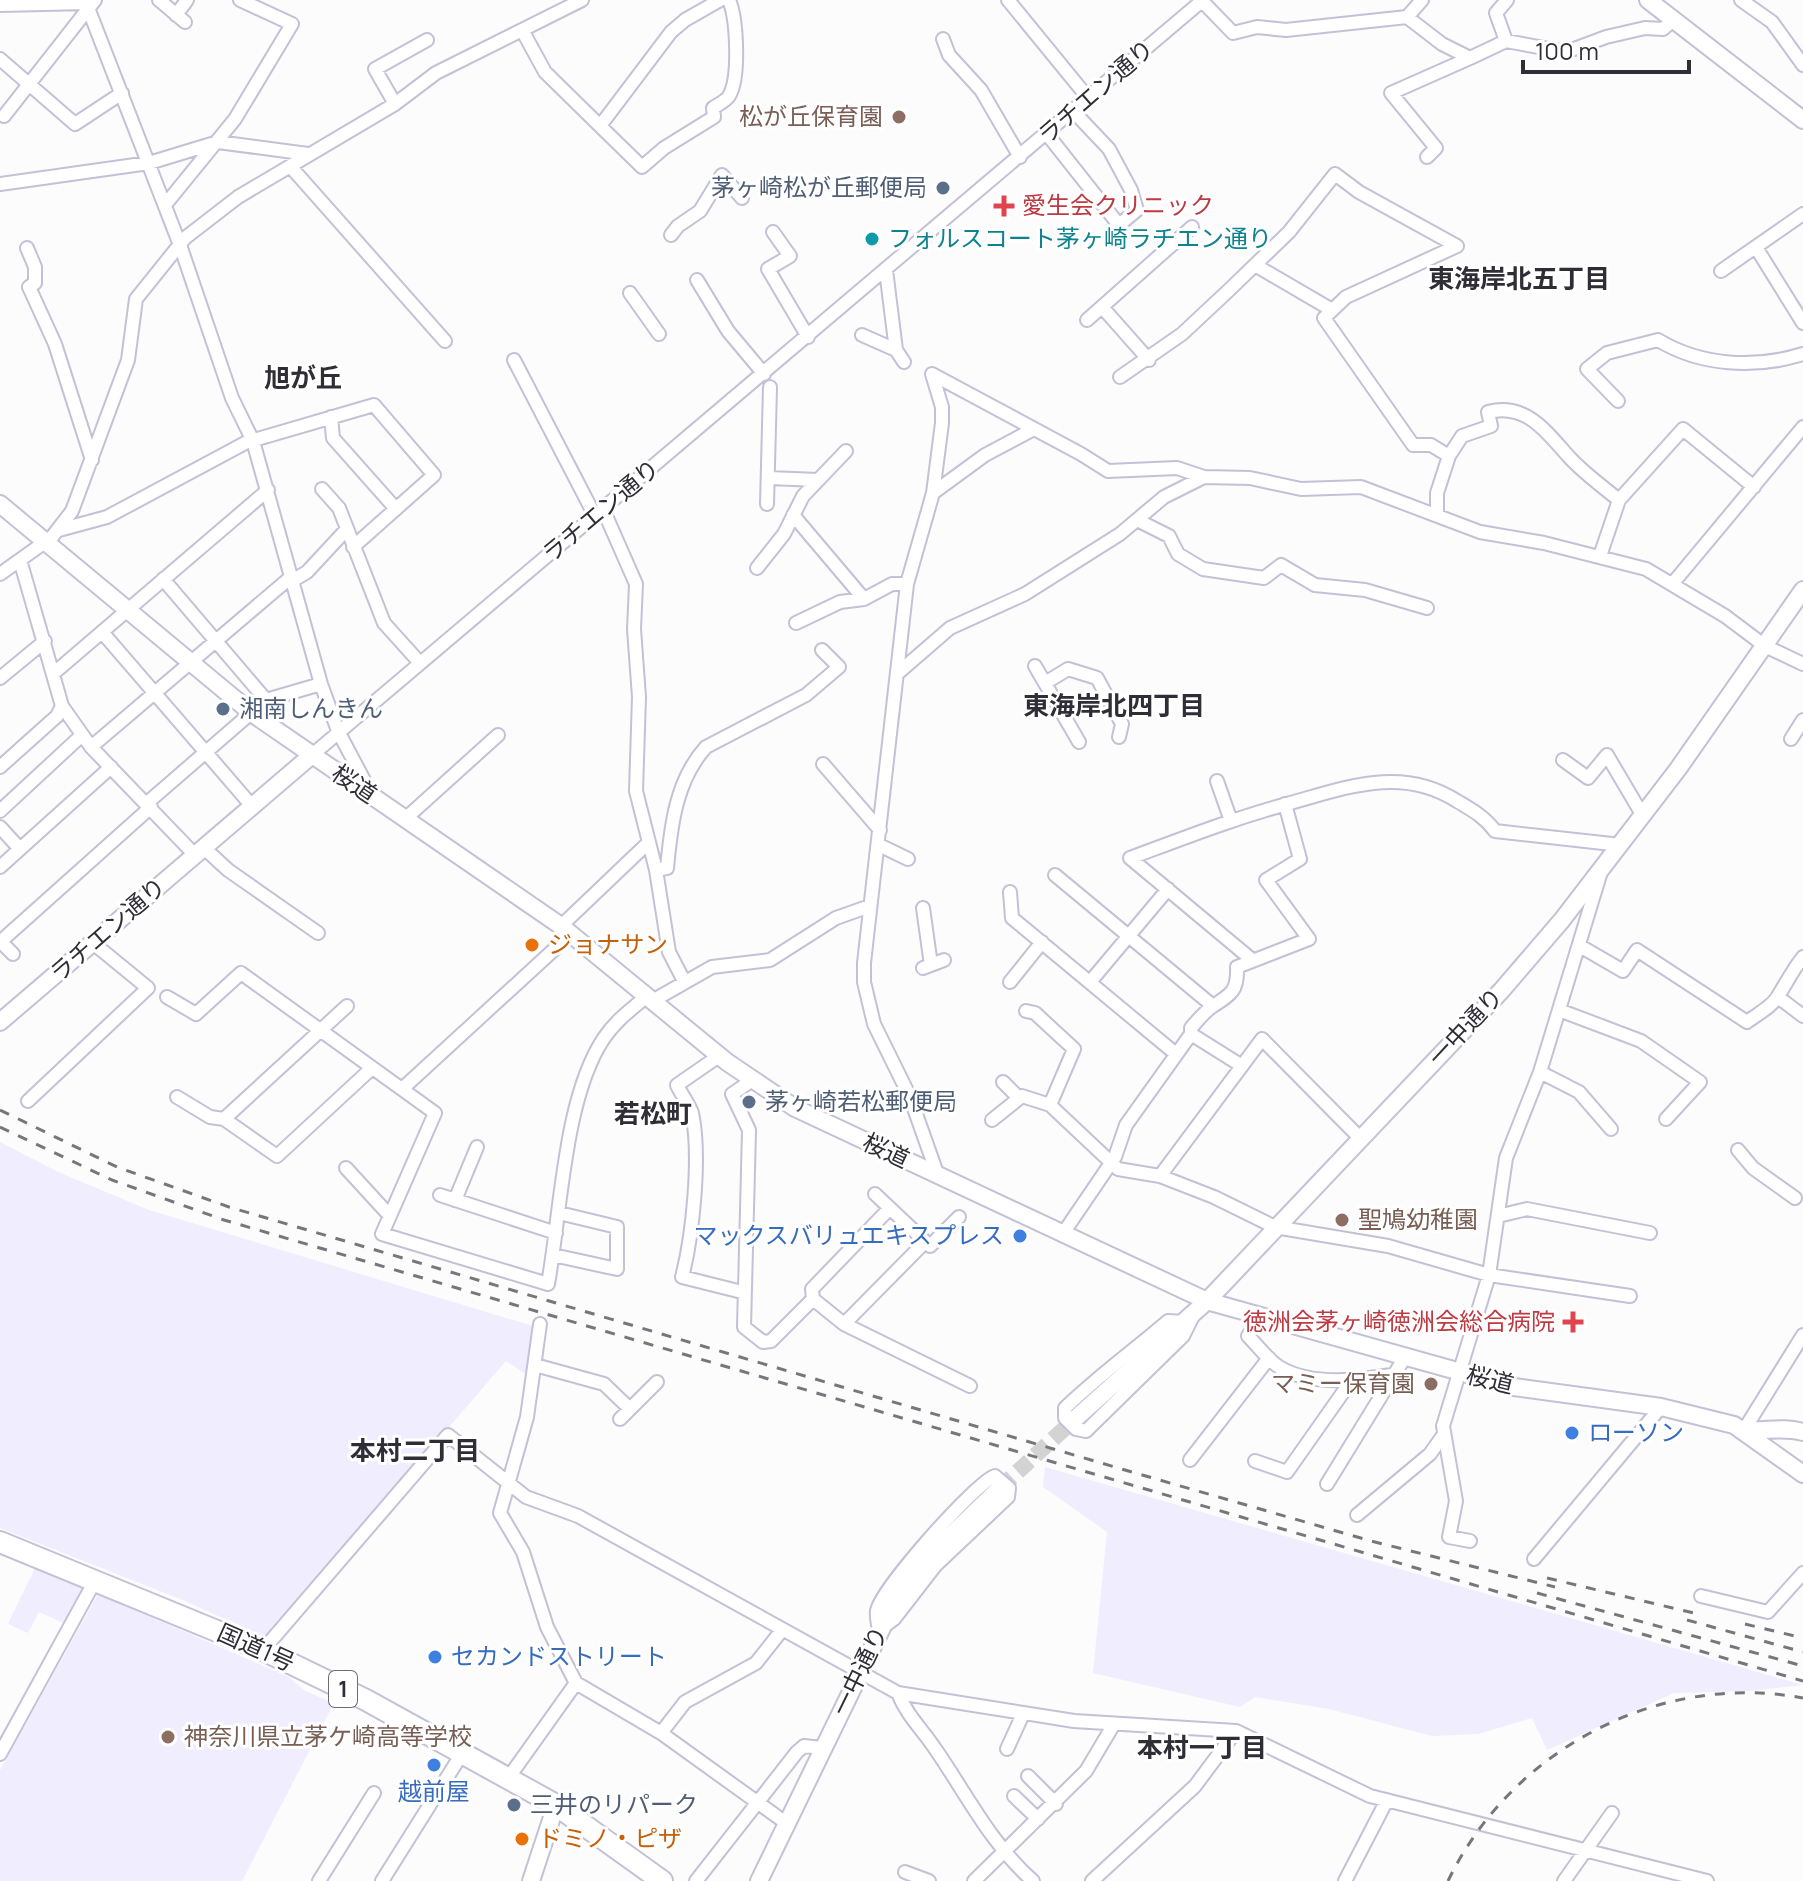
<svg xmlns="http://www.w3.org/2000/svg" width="1803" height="1881" viewBox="0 0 1803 1881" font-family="Manrope,'Noto Sans JP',sans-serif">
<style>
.built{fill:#efedfe}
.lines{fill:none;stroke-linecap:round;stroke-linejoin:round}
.tertiary-tunnel{stroke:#d3d3d4;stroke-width:16;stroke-dasharray:16 8;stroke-linecap:butt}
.minor-casing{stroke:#c3c1d6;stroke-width:16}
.tertiary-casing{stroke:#c3c1d6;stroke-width:20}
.trunk-casing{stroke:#c3c1d6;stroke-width:24}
.minor{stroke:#fff;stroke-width:12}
.tertiary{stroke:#fff;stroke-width:16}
.trunk{stroke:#fff;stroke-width:20}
.rail{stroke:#77767c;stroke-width:3;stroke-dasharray:10 10;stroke-linecap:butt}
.education-dot{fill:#8d6e63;stroke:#fff;stroke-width:3}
.service-dot{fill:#5c6f8a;stroke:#fff;stroke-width:3}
.health-dot{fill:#e0444e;stroke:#fff;stroke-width:3}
.culture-dot{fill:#0f9aa8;stroke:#fff;stroke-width:3}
.food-dot{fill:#e8710a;stroke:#fff;stroke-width:3}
.shop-dot{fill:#3f7fe0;stroke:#fff;stroke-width:3}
.labels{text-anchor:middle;stroke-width:6;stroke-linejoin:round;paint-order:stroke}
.shield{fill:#fff;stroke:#6d6d72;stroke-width:2}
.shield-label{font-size:22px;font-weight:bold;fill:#2f2e36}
.street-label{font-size:24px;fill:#2f2e36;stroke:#fff}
.education-label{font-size:24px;fill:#785e54;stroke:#fff;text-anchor:end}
.service-label{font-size:24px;fill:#4e5e75;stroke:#fff;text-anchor:start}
.health-label{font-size:24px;fill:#be3a42;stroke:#fff;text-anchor:start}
.culture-label{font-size:24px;fill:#0d838f;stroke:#fff;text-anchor:start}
.food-label{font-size:24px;fill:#c56008;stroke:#fff;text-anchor:start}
.shop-label{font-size:24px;fill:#366cbe;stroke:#fff;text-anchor:start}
.neighbourhood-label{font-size:26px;font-weight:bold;fill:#2f2e36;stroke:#fff}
</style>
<rect width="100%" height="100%" fill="#fcfcfc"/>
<path class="built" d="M0,1142L58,1172L149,1210L536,1327L530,1377L506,1361L267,1638L185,1601L0,1528Z
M1045,1467L1803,1685L1750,1691L1674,1693L1547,1750L1532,1718L1478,1734L1432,1736L1329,1709L1255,1697L1240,1707L1093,1673L1107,1532L1043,1487Z
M35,1568L85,1589L66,1624L39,1612L28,1633L8,1624Z
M98,1594L289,1677L305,1691L334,1703L242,1881H0V1770Z"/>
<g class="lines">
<path class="tertiary-tunnel" d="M1000,1488L1076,1418"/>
<defs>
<path id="minor" d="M85,0L180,245L232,398L253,441L321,684L338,731L366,784V792
M159,0L185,22
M1008,0L1089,99
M1507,0L1496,13L1506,41L1566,52L1606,37L1645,28L1663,29L1673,20
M1741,0L1772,22L1803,65
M1202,1L1233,33L1257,27L1286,30L1407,17L1442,44L1470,58L1506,41
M0,5L87,3
M176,15L187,0
M1407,17L1422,0
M522,30L545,72L600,126L671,32L685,20L720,0
M943,39L949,55L981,90L1020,157
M0,59L75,124L122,93
M395,104L375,69L427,40
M4,116L95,0
M600,126L642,167L664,148L714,117L713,108C717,105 726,101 729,96C740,78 737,19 729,0
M1047,134L1119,225L1137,210L1131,190L1109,149L1074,112
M1427,157L1436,148L1391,93L1470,58
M290,166L445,341
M0,184L149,163L218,142L308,154
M165,205L235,119L292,24L240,0
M773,232L790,256L768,269L808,337
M671,235L678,226L700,211L722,175L742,198
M27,248L35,267V283L29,287L55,344L92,460
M1757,249L1803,323
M1255,265L1332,310
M886,270L896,350
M1721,271L1803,214
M697,280L728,331L764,374
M630,293L659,334
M1102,307L1149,360
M1087,320L1192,227
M862,335L896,350L904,362
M514,360L595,516
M932,374L942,407V423L933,493L907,584L864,963V982L874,1024L910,1097L938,1176
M932,374L1081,454L1108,471L1177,468L1204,477
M1120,377L1182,334L1228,291L1289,232L1335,174L1359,192L1457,246L1346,297L1324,318L1413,445H1431L1449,456L1437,493V515
M1618,401L1587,369L1607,353L1658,340C1701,366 1755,369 1803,354
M331,417L333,438L396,509
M1449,456L1462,436L1491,426L1488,412C1527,402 1547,433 1570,458C1585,474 1603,487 1619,500
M769,478L818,480
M322,489L339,508L384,623L420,663
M933,493L985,455L1034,429
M767,504L770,387
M603,509L636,584L634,629L639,697L636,791L656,870L669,952L684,981
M793,515L864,599
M1137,520L1169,536L1178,554L1203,569L1264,578L1281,565L1315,585L1365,590L1427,608
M59,530L107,517L247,442L374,405L434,475L353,547
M1600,556L1619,500L1683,429L1754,487
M757,568L784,534L803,496L846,451
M0,574L52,537L72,511L128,360L136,299L185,238L238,197L395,104L436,73L582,0
M163,579L266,700
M292,581L307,572L346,530
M1673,583L1803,427
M796,623L840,602L864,599L892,584H907
M102,632L252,806
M1035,666L1079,742
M54,673L268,490
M898,673L950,628L1025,594L1120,534L1164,497L1204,477L1250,478L1301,489L1361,487L1480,532L1544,543L1646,569L1725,616L1765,646L1803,664
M0,678L45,641
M1045,683L1068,669L1097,678L1122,724L1119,737
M62,706L91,747L195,855
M1791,739L1803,720
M91,747L291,577
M312,755L1203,0
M1563,760L1588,778L1607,755L1643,816
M823,764L880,830
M0,767L57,716L62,706L20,560
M1217,781L1230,818
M147,803L266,700L321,684
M0,811L82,735
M405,819L498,735
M0,827L20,849
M879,845L908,859
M204,848L228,870L318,933
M0,867L111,767
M656,870L667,868C671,825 676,780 706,747L806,695L839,667L822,650
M1055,875L1213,1006
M1010,892L1012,918L1176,1054
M923,908L931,965
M561,926L649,842
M0,941L13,954
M0,942L151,807
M1580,946L1623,971L1637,950L1747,1022C1756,1015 1773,1006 1778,996C1786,984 1793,969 1803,957
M1251,959L1130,858C1184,838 1232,819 1287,804C1345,788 1401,765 1457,801C1472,810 1485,817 1495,831L1621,845
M923,968L944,960
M1010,982L1042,942
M1090,982L1168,889
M167,997L196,1014L241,973L435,1113L382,1234L548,1284C561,1212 564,1097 604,1038C616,1020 632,1009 648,995
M1778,997L1803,1016
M654,1000L712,967L770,960L836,918L870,906
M1559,1010L1641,1041L1700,1082L1666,1119
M1026,1011L1035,1013L1074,1049L1050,1105L1118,1169L1160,1176L1214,1197L1275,1227L1388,1246L1489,1275L1630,1296
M1191,1034L1242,1066
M719,1056L677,1085C681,1094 689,1104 692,1113C701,1155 693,1235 682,1277L742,1292
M1540,1072L1579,1092L1611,1129
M751,1081L732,1094L749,1130L744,1327L763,1342L771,1341L813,1299
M1003,1082L1019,1098
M402,1089L571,934
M177,1097L210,1117L224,1119L277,1156L372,1068
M28,1101L148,988L93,943
M224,1119L347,1006
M992,1120L1022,1096L1050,1105
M1738,1150L1753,1168L1795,1198
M346,1168L390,1216
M1160,1176L1262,1039L1360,1138
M875,1194L930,1246L959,1217
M440,1195L556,1233
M455,1200L477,1147
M890,1208L812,1289L813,1299L844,1324L925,1242
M1498,1216L1527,1209L1650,1233
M1064,1232L1115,1157L1126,1125L1191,1034V1028C1197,1021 1205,1011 1213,1006C1232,994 1238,990 1237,967L1309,939L1266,880L1300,859L1285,804
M553,1255L617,1269V1227L559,1213
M1261,1317L1248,1336C1258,1346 1267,1359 1279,1367C1312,1387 1361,1380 1397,1374
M1185,1322L1168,1321C1133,1351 1098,1376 1065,1408V1418L1076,1429L1086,1431L1183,1336L1192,1318
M540,1324L527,1417L500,1513L523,1552L547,1627L576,1683L661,1733L786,1823
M844,1324L970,1386
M535,1365L604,1384L630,1409
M620,1419L657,1382
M1744,1430L1803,1335
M1190,1460L1269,1358
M1255,1461L1287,1472L1351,1381
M995,1476L1009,1488L1008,1497L935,1566L894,1619L879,1630C878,1624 876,1616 877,1611C881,1589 975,1483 995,1476Z
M1327,1484L1405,1357
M1357,1515L1430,1454L1444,1434
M1470,1541L1449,1537L1456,1501L1443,1426L1489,1275L1506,1158L1540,1072L1600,875
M1534,1559L1661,1407
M1701,1596L1768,1612L1803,1573
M263,1650L448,1435L526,1497L578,1516L898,1693L1074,1721L1236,1731L1370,1796L1707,1881
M898,1693C907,1716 923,1730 936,1750C967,1795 991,1844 1033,1881
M661,1733L685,1702L756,1663L782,1630
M1007,1749L1023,1714
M0,1754L96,1579
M1028,1776L1056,1804
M509,1777L576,1683
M1014,1796L1038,1819
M905,1872L929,1881
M319,1881L374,1793
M382,1881L463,1752
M696,1881L797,1752L804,1746L822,1748
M974,1881L1086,1771L1114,1724
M1092,1881L1195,1786L1236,1731
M1345,1881L1387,1800
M1564,1881L1612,1813"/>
<path id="tertiary" d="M1648,0L1803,120
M0,504L253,714L561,926L727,1062L795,1108L1207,1301L1514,1387L1661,1407L1734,1425L1803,1474
M0,1022L312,755
M1076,1418L1207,1301L1501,991L1562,920L1678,769L1803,590
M1744,1430C1765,1432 1782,1426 1803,1432
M531,1881L556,1805
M759,1881L899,1593L929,1556L1000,1488"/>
<path id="trunk" d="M0,1542L263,1650L366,1700L556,1805L662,1881"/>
</defs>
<use href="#minor" class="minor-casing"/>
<use href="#tertiary" class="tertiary-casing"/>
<use href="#trunk" class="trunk-casing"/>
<use href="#minor" class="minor"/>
<use href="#tertiary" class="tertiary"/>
<use href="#trunk" class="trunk"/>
<path class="rail" d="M0,1110L117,1167L229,1207L1125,1470L1371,1541L1555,1587
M0,1127L112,1180L224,1220L1803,1681
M1547,1578L1702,1615
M1537,1593L1803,1666
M1687,1620L1803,1652
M1745,1624L1803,1638
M1448,1881C1511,1750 1659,1671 1803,1698"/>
</g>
<g class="education-dot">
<circle cx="899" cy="117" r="8"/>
<circle cx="1342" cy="1220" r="8"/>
<circle cx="1431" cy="1384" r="8"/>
<circle cx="168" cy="1737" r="8"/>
</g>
<g class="service-dot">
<circle cx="943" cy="188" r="8"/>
<circle cx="223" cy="709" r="8"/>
<circle cx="749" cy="1102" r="8"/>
<circle cx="514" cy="1805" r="8"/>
</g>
<g class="health-dot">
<path d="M1000 194h8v8h8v8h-8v8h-8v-8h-8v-8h8z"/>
<path d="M1569 1310h8v8h8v8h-8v8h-8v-8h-8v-8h8z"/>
</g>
<circle class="culture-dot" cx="872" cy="239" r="8"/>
<g class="food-dot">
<circle cx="532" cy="945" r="8"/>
<circle cx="522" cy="1839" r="8"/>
</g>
<g class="shop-dot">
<circle cx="1020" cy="1236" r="8"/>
<circle cx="1572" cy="1433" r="8"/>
<circle cx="435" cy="1657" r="8"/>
<circle cx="434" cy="1765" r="8"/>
</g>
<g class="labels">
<rect class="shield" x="329" y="1671" width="28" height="36" rx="6"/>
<g class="shield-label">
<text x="343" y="1697">1</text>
</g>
<g class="street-label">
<text transform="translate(1096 92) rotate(-41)" y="8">ラチエン通り</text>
<text transform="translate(601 511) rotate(-40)" y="8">ラチエン通り</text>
<text transform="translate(354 784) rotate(34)" y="8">桜道</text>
<text transform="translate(108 930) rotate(-41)" y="8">ラチエン通り</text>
<text transform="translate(1466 1027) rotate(-47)" y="8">一中通り</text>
<text transform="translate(886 1151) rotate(25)" y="8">桜道</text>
<text transform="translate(1490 1380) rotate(14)" y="8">桜道</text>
<text transform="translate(256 1648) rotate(24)" y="8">国道1号</text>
<text transform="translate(860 1671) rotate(-64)" y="8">一中通り</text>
</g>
<g class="education-label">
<text x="883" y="125">松が丘保育園</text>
<text x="1358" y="1228" text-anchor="start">聖鳩幼稚園</text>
<text x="1415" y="1392">マミー保育園</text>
<text x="184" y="1745" text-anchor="start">神奈川県立茅ケ崎高等学校</text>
</g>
<g class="service-label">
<text x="927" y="196" text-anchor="end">茅ヶ崎松が丘郵便局</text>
<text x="239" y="717">湘南しんきん</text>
<text x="765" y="1110">茅ヶ崎若松郵便局</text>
<text x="530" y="1813">三井のリパーク</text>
</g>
<g class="health-label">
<text x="1022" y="214">愛生会クリニック</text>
<text x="1555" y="1330" text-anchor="end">徳洲会茅ヶ崎徳洲会総合病院</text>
</g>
<g class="culture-label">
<text x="888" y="247">フォルスコート茅ヶ崎ラチエン通り</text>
</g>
<g class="food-label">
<text x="548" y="953">ジョナサン</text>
<text x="538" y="1847">ドミノ・ピザ</text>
</g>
<g class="shop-label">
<text x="1004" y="1244" text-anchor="end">マックスバリュエキスプレス</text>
<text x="1588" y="1441">ローソン</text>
<text x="451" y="1665">セカンドストリート</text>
<text x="434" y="1800" text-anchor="middle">越前屋</text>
</g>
<g class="neighbourhood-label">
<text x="1519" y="288">東海岸北五丁目</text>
<text x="303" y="387">旭が丘</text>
<text x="1114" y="715">東海岸北四丁目</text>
<text x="653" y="1123">若松町</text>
<text x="415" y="1460">本村二丁目</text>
<text x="1202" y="1757">本村一丁目</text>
</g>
</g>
<path d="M1523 60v12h166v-12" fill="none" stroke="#2f2e36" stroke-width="4"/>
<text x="1535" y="60" font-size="24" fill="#2f2e36" stroke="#ffffff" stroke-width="6" paint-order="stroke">100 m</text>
</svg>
